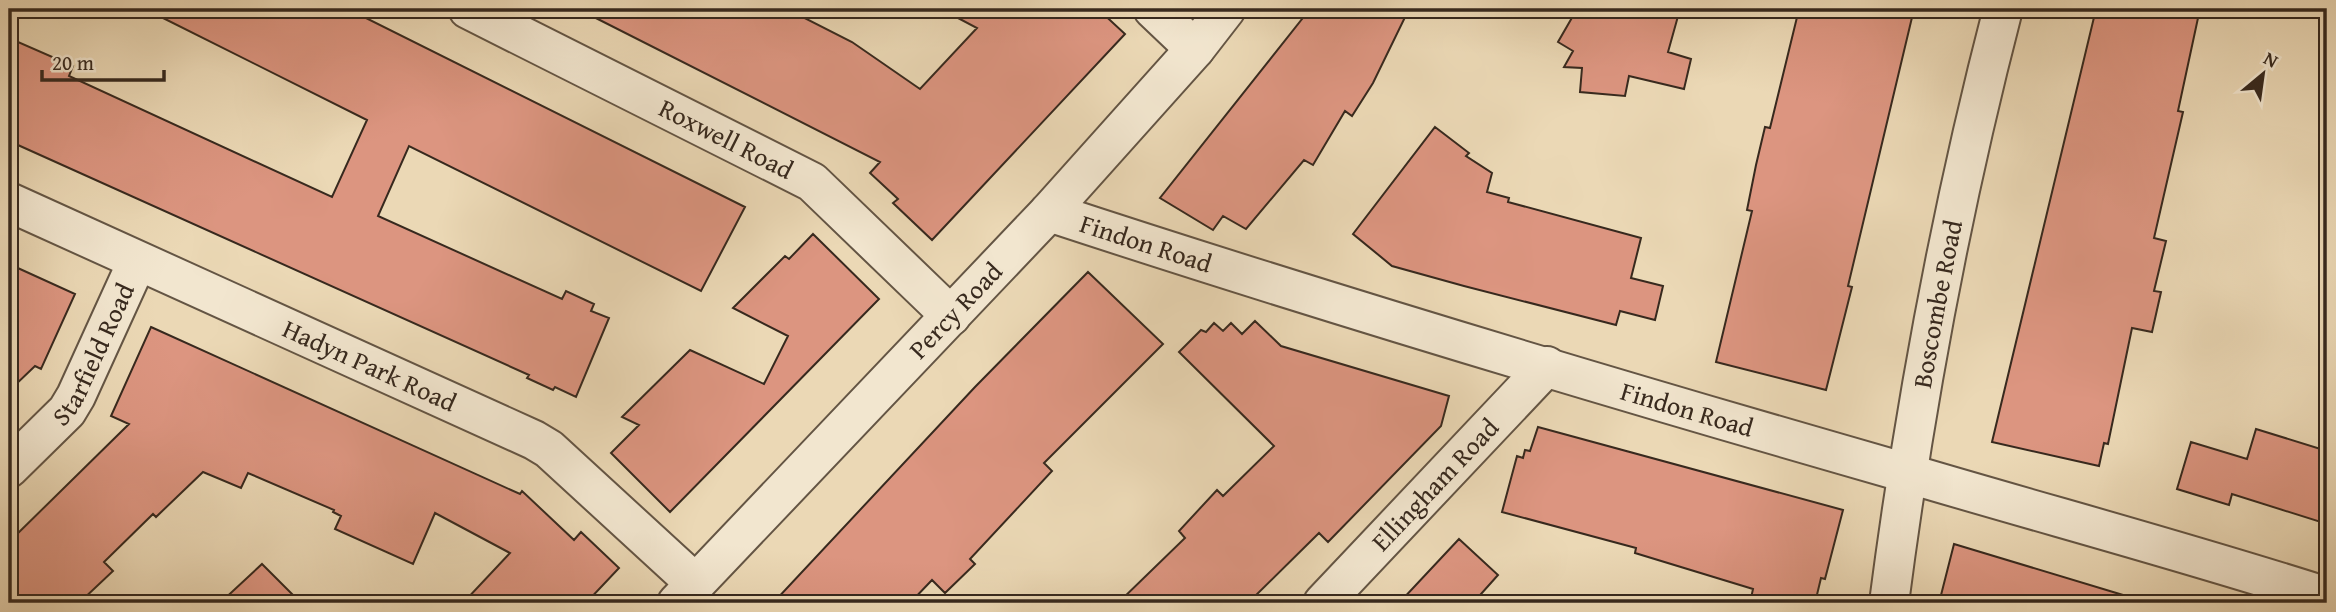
<svg xmlns="http://www.w3.org/2000/svg" width="2336" height="612" viewBox="0 0 2336 612" font-family="'Gentium Book Plus',serif">
<style>
.building{fill:#dc9580;stroke:#37291e;stroke-width:2}
.lines{fill:none;stroke-linecap:round;stroke-linejoin:round}
.minor-casing{stroke:#645544;stroke-width:42}
.minor{stroke:#f2e6cf;stroke-width:38}
.labels{text-anchor:middle;stroke-width:5;stroke-linejoin:round;paint-order:stroke}
.street-label{font-size:26px;fill:#37291e;stroke:#f2e6cf}
</style>
<rect width="100%" height="100%" fill="#ebd8b5"/>
<filter id="stains"><feTurbulence type="fractalNoise" baseFrequency=".00286" numOctaves="4"/><feColorMatrix values="0 0 0 0 .2 0 0 0 0 .09 0 0 0 0 .02 0 0 0 .5 -.17"/></filter>
<radialGradient id="worn" r=".72"><stop offset=".6" stop-color="#630" stop-opacity="0"/><stop offset="1" stop-color="#630" stop-opacity=".3"/></radialGradient>
<path class="building" d="M145,9H348L745,207L701,291L409,146L378,216L562,299L566,291L594,304L591,311L609,318L576,397L555,387L553,390L527,378L529,375L9,141V38L73,66L69,76L332,197L367,120Z
M578,9H787L852,42L920,89L977,28L941,9H1098L1125,34L932,240L893,203L898,199L870,173L880,162Z
M1310,9H1409L1373,83L1352,116L1345,111L1313,165L1304,160L1246,229L1223,216L1213,230L1160,198Z
M1577,9H1680L1668,52L1691,59L1684,89L1629,76L1625,96L1580,92L1582,68L1564,67L1573,51L1558,42Z
M1799,9H1914L1848,286L1852,287L1826,390L1716,362L1752,211L1747,210L1756,165L1765,127L1770,128Z
M2096,9H2155L2198,18L2178,111L2183,112L2154,238L2166,241L2154,291L2161,292L2152,332L2132,328L2108,444L2104,443L2099,466L1992,442Z
M1435,127L1469,153L1466,156L1492,173L1487,192L1509,198L1508,202L1641,238L1631,278L1663,286L1655,320L1620,311L1616,325L1464,286L1392,266L1353,234Z
M813,234L879,299L670,512L611,453L639,425L622,417L690,350L764,384L788,336L733,308L785,256L789,259Z
M9,264L75,294L41,369L35,366L9,391Z
M1088,272L1163,344L1044,463L1052,471L970,559L975,564L945,593L932,580L910,603H773L975,387Z
M1255,321L1281,346L1449,396L1441,426L1328,542L1319,533L1248,603H1118L1185,538L1179,531L1217,490L1223,496L1274,446L1179,352L1201,330L1206,332L1214,323L1223,331L1231,323L1242,334Z
M151,327L520,494L522,491L574,540L581,532L619,568L586,603H463L510,553L435,513L413,564L335,529L341,516L333,512L334,510L248,473L241,488L203,472L156,517L153,514L104,562L113,571L79,603H9V542L129,424L111,416Z
M1538,427L1843,510L1825,579L1821,578L1815,603H1750L1753,589L1635,553L1636,548L1502,512L1517,456L1523,458L1525,450L1530,451Z
M2256,429L2327,451V524L2232,494L2229,505L2177,489L2191,442L2247,459Z
M1459,539L1498,575L1473,603H1399Z
M1954,544L2123,595L2121,603H1939Z
M262,564L301,603H220Z"/>
<g class="lines">
<defs>
<g id="minor">
<path id="s1" d="M468,9L812,182L951,316"/>
<path d="M1153,9L1195,49"/>
<path id="s2" d="M9,202L534,440L549,449L695,583"/>
<path id="s3" d="M1049,212C1332,305 1617,390 1903,472C2044,514 2187,552 2327,597"/>
<path id="s4" d="M9,468L67,411L76,396L137,262"/>
<path id="s5" d="M677,603L1049,212L1195,49L1226,9"/>
<path id="s6" d="M1323,603L1547,366"/>
<path id="s7" d="M1889,603C1915,403 1952,205 2003,9"/>
</g>
</defs>
<use href="#minor" class="minor-casing"/>
<use href="#minor" class="minor"/>
</g>
<g class="labels">
<g class="street-label">
<text dy="9" stroke="none"><textPath href="#s1" startOffset="289">Roxwell Road</textPath></text>
<text dy="9" stroke="none"><textPath href="#s3" startOffset="102">Findon Road</textPath></text>
<text dy="9" stroke="none"><textPath href="#s7" startOffset="303">Boscombe Road</textPath></text>
<text dy="9" stroke="none"><textPath href="#s5" startOffset="404">Percy Road</textPath></text>
<text dy="9" stroke="none"><textPath href="#s4" startOffset="144">Starfield Road</textPath></text>
<text dy="9" stroke="none"><textPath href="#s2" startOffset="396">Hadyn Park Road</textPath></text>
<text dy="9" stroke="none"><textPath href="#s3" startOffset="668">Findon Road</textPath></text>
<text dy="9" stroke="none"><textPath href="#s6" startOffset="163">Ellingham Road</textPath></text>
</g>
</g>
<rect width="2336" height="612" fill="none" stroke="#ebd8b5" stroke-width="35"/>
<rect x="10" y="10" width="2315" height="591" fill="none" stroke="#37291e" stroke-width="3.5"/>
<rect x="18" y="18" width="2301" height="577" fill="none" stroke="#37291e" stroke-width="2"/>
<g transform="translate(2263 74) rotate(29)" stroke="#f2e6cf" stroke-width="5" paint-order="stroke">
<path d="M0-5L12 26L0 18L-12 26Z" fill="#37291e"/>
<text y="-10" font-size="19" font-weight="bold" text-anchor="middle" fill="#37291e">N</text>
</g>
<path d="M42 70v10h122v-10" fill="none" stroke="#37291e" stroke-width="3.5"/>
<text x="52" y="70" font-size="21" fill="#37291e" stroke="#f2e6cf" stroke-width="5" paint-order="stroke">20 m</text>
<rect width="100%" height="100%" filter="url(#stains)"/>
<rect width="100%" height="100%" fill="url(#worn)"/>
</svg>
